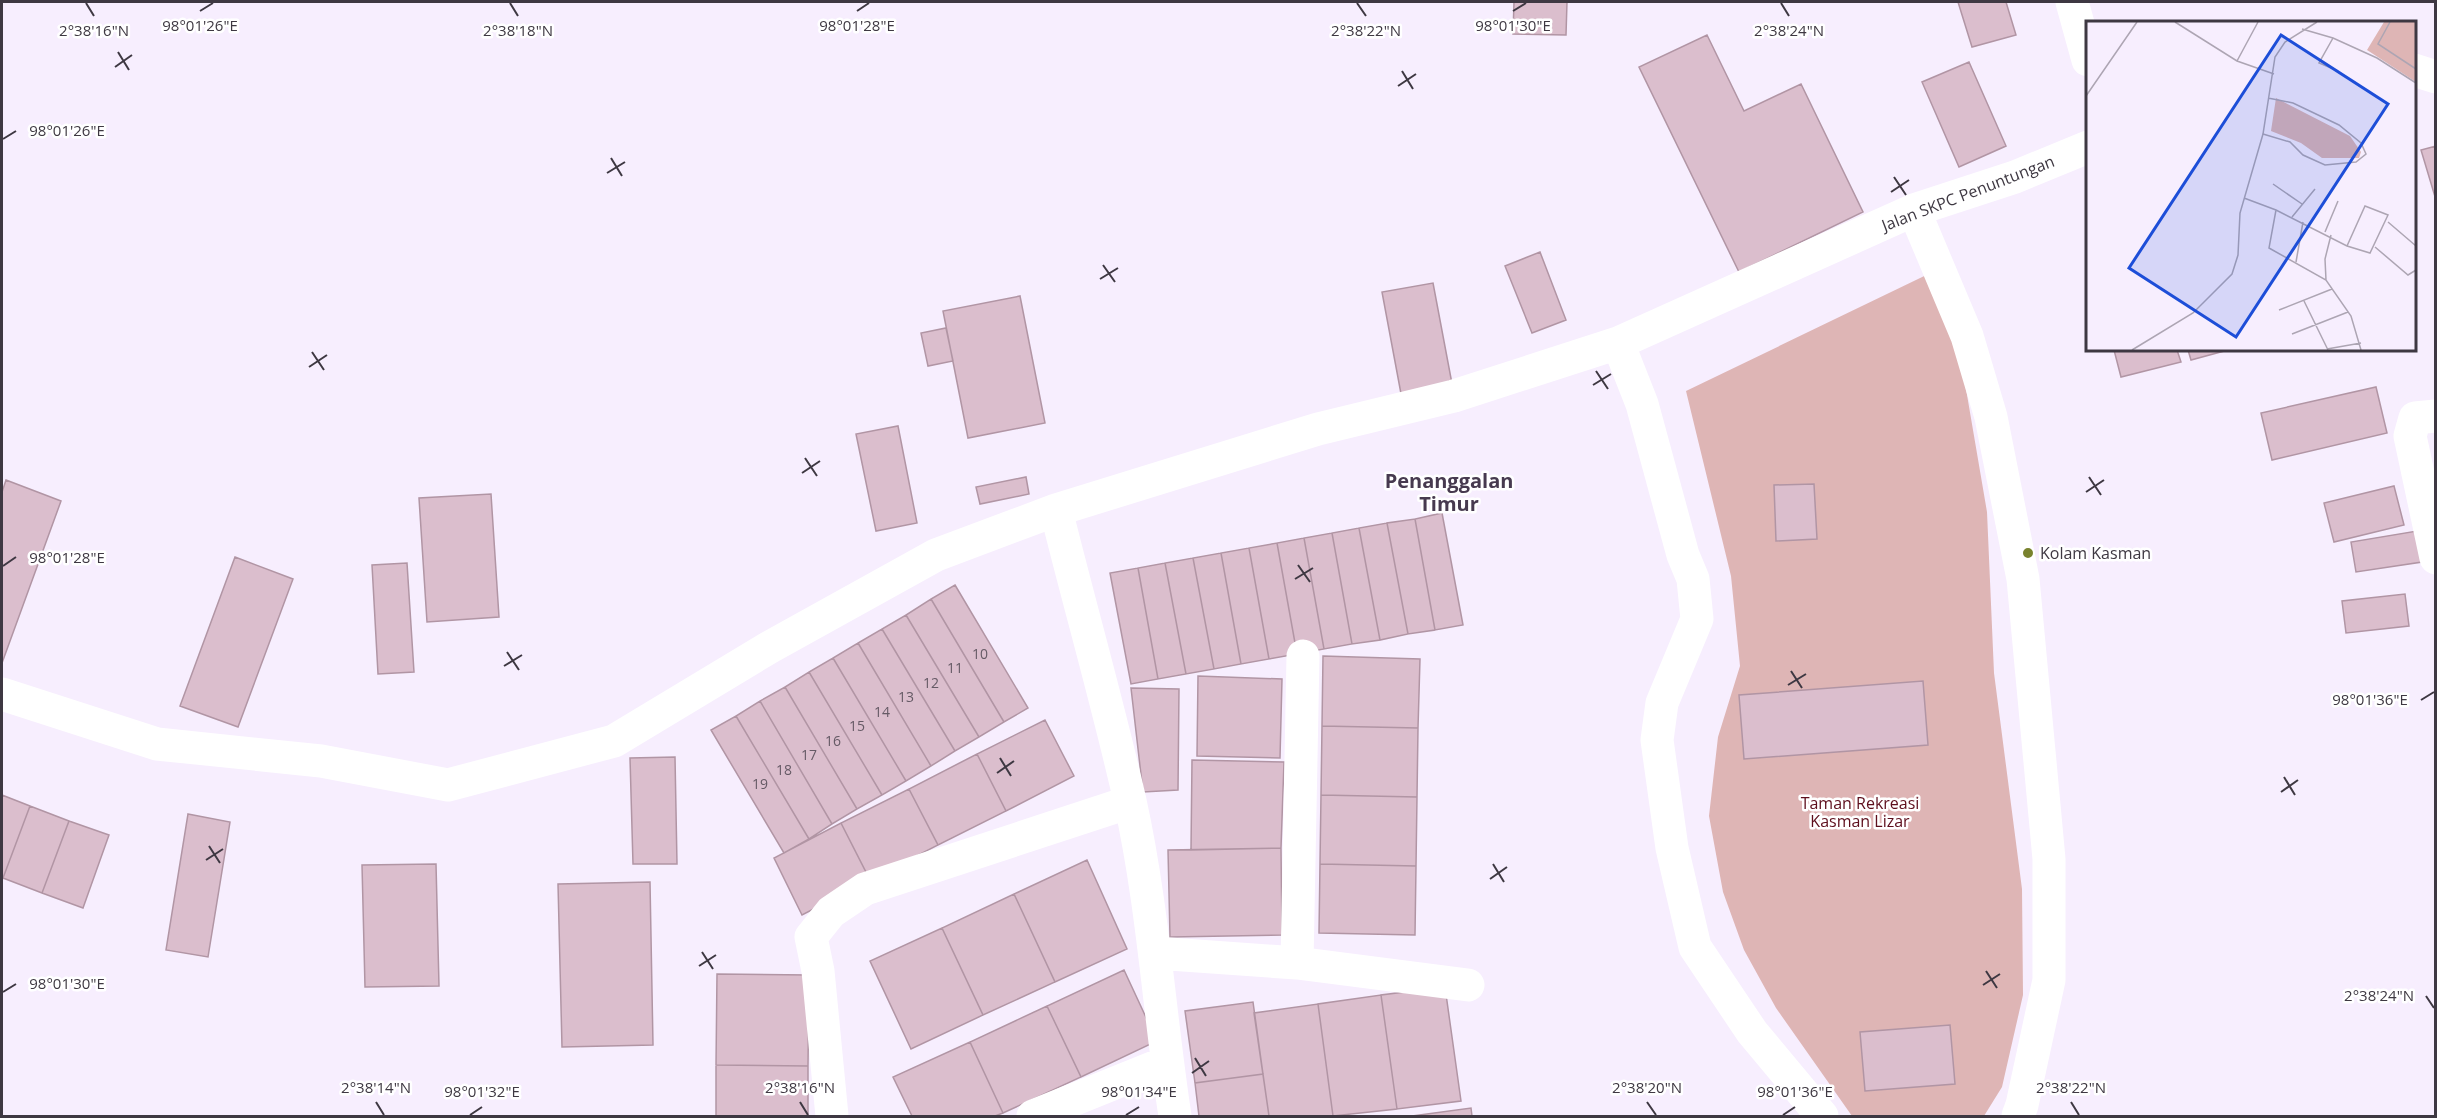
<svg xmlns="http://www.w3.org/2000/svg" width="2437" height="1118" viewBox="0 0 2437 1118" font-family="'Open Sans',sans-serif">
<style>
.green{fill:#deb5b5}
.building{fill:#dbbecd;stroke:#b195a4;stroke-width:1.5}
.lines{fill:none;stroke-linecap:round;stroke-linejoin:round}
.minor{stroke:#fff;stroke-width:33}
.ticks{fill:none;stroke:#3e3842;stroke-width:2}
.poi-dot{fill:#79822e;stroke:#fff;stroke-width:2}
.labels{text-anchor:middle;stroke-width:5;stroke-linejoin:round;paint-order:stroke}
.number-label{font-size:14px;fill:#655a65}
.street-label{font-size:16px;fill:#3e3842;stroke:#fff}
.poi-label{font-size:16px;fill:#3e3842;stroke:#fff;text-anchor:start}
.park-label{font-size:16px;fill:#5d0e1c;stroke:#fff}
.quarter-label{font-size:20px;font-weight:bold;fill:#473a4f;stroke:#fff}
.inset-road{fill:none;stroke:#ada5b3;stroke-width:1.5}
.view{fill:#1d4ed8;fill-opacity:0.15;stroke:#1d4ed8;stroke-width:3}
.inset-edge{fill:none;stroke:#3e3842;stroke-width:3}
.ticks-label{font-size:15px;text-anchor:middle;fill:#3e3842;stroke:#fff;stroke-width:5;stroke-linejoin:round;paint-order:stroke}
</style>
<rect width="100%" height="100%" fill="#f7eefe"/>
<path class="green" d="M1945,266L1987,512L1994,673L2022,889L2023,995L2002,1087L1984,1116H1852L1776,1008L1744,950L1723,892L1709,816L1718,737L1740,666L1731,576L1686,391Z"/>
<path class="building" d="M1514,2H1567L1566,35L1513,34Z
M1958,2H2006L2016,35L1972,47Z
M1707,35L1744,111L1801,84L1863,212L1739,272L1639,67Z
M1969,62L2006,146L1959,167L1922,82Z
M2436,146V200L2421,150Z
M1540,252L1566,320L1532,333L1505,266Z
M1433,283L1453,389L1402,399L1382,292Z
M1020,296L1045,423L968,438L943,311Z
M946,328L953,361L928,366L921,333Z
M2114,350H2177L2181,362L2121,377Z
M2188,350H2228L2191,360Z
M2376,387L2387,433L2272,460L2261,413Z
M898,426L917,523L876,531L856,434Z
M1026,477L1029,494L980,504L976,487Z
M6,480L61,501L2,663V492Z
M1814,484L1817,539L1776,541L1774,485Z
M2394,486L2404,525L2334,542L2324,503Z
M491,494L499,617L427,622L419,498Z
M1442,513L1463,625L1435,630L1415,519Z
M1415,519L1435,630L1408,634L1387,523Z
M1387,523L1408,634L1380,640L1359,528Z
M1359,528L1380,640L1352,644L1332,533Z
M2417,531L2422,562L2356,572L2351,542Z
M1332,533L1352,644L1324,649L1304,538Z
M1304,538L1324,649L1297,654L1277,543Z
M1277,543L1297,654L1269,659L1249,548Z
M1249,548L1269,659L1241,664L1221,553Z
M1221,553L1241,664L1214,669L1193,558Z
M235,557L293,579L238,727L180,706Z
M1193,558L1214,669L1186,674L1165,563Z
M407,563L414,672L378,674L372,565Z
M1165,563L1186,674L1158,679L1138,568Z
M1138,568L1158,679L1131,684L1110,573Z
M955,585L1028,708L1004,722L931,599Z
M2405,594L2409,626L2346,633L2342,601Z
M931,599L1004,722L979,737L906,615Z
M906,615L979,737L955,751L882,629Z
M882,629L955,751L931,766L858,643Z
M858,643L931,766L906,781L833,658Z
M1323,656L1420,659L1418,728L1322,726Z
M833,658L906,781L882,795L809,672Z
M809,672L882,795L857,809L785,687Z
M1198,676L1282,679L1280,758L1197,756Z
M1923,681L1928,745L1744,759L1739,695Z
M785,687L857,809L832,824L760,701Z
M1131,688L1179,689L1178,790L1143,792Z
M760,701L832,824L809,839L736,716Z
M736,716L809,839L784,853L711,730Z
M1045,720L1074,776L1006,811L977,754Z
M1322,726L1418,728L1417,797L1321,795Z
M977,754L1006,811L938,845L909,789Z
M675,757L677,864H633L630,758Z
M1192,760L1284,762L1281,848L1191,850Z
M909,789L938,845L870,880L841,823Z
M2,795L30,806L3,878L2,877Z
M1321,795L1417,797L1416,866L1320,864Z
M30,806L69,821L42,893L3,878Z
M188,814L230,822L208,957L166,950Z
M69,821L109,835L83,908L42,893Z
M841,823L870,880L802,915L774,858Z
M1281,848L1282,935L1170,937L1168,850Z
M1087,860L1127,949L1055,982L1014,894Z
M436,864L439,986L365,987L362,865Z
M1320,864L1416,866L1415,935L1319,933Z
M650,882L653,1045L562,1047L558,884Z
M1014,894L1055,982L983,1015L942,928Z
M942,928L983,1015L911,1049L870,961Z
M1124,970L1157,1041L1081,1077L1047,1006Z
M717,974L809,975L808,1066L716,1065Z
M1445,987L1461,1101L1397,1109L1381,995Z
M1381,995L1397,1109L1333,1116L1318,1004Z
M1253,1002L1263,1074L1195,1083L1185,1011Z
M1318,1004L1333,1116H1269L1254,1013Z
M1047,1006L1081,1077L1003,1113L970,1042Z
M1950,1025L1955,1084L1865,1091L1860,1032Z
M970,1042L1003,1113L995,1116H912L893,1077Z
M716,1065L808,1066V1116H716Z
M1263,1074L1269,1116H1199L1195,1083Z
M1471,1108L1472,1116H1412Z"/>
<g class="lines">
<path class="minor" d="M2072,2L2088,60
M2414,70L2436,77
M1914,210L1967,336L1991,417L2023,579L2049,859V980L2022,1105L2018,1116
M1618,343L1642,404L1683,555L1693,579L1697,619L1662,703L1657,740L1672,848L1695,947L1752,1032L1822,1116
M2436,416L2415,418L2410,436L2436,558
M1056,510C1080,607 1108,704 1130,801C1153,905 1159,1012 1175,1116
M2,694L157,744L321,761L448,785L614,741L770,647L936,555L1056,510L1318,429L1454,396L1618,343L1914,210L2015,177L2088,147
M1155,953L1297,963L1468,985
M1297,963L1303,656
M832,1116L818,971L811,937L831,912L865,889L1130,802
M1033,1116L1167,1062"/>
</g>
<path class="ticks" d="M86,3L94,16M510,3L518,16M1357,3L1366,16M1781,3L1789,16M200,11L213,3M857,11L869,3M1513,11L1526,3M118,52L129,70M115,67L132,55M1402,71L1413,89M1398,86L1416,74M3,139L16,131M611,158L622,176M607,173L625,162M1894,177L1906,195M1891,192L1909,180M1103,265L1115,282M1100,279L1118,268M312,352L324,370M309,367L327,355M1596,371L1608,389M1593,385L1611,374M805,458L817,476M802,473L820,461M2089,477L2101,495M2086,492L2104,480M1298,565L1310,582M3,566L16,557M1295,579L1313,568M507,652L519,670M504,666L522,655M1791,671L1802,688M1788,685L1806,674M2421,700L2434,692M1000,758L1011,776M997,773L1014,761M2284,777L2295,795M2281,792L2298,780M209,846L220,863M206,860L223,849M1493,864L1504,882M1490,879L1507,867M702,952L713,969M699,966L716,955M1986,971L1997,988M1983,985L2000,974M3,992L16,984M2426,996L2434,1008M1195,1058L1206,1076M1192,1073L1209,1061M376,1102L384,1115M800,1102L808,1115M1647,1102L1656,1115M2071,1102L2079,1115M470,1115L482,1107M1126,1115L1139,1107M1783,1115L1795,1107"/>
<circle class="poi-dot" cx="2028" cy="553" r="6"/>
<g class="labels">
<g class="number-label">
<text x="980" y="659">10</text>
<text x="955" y="673">11</text>
<text x="931" y="688">12</text>
<text x="906" y="702">13</text>
<text x="882" y="717">14</text>
<text x="857" y="731">15</text>
<text x="833" y="746">16</text>
<text x="809" y="760">17</text>
<text x="784" y="775">18</text>
<text x="760" y="789">19</text>
</g>
<g class="street-label">
<text transform="translate(1968 193) rotate(-21)" y="6">Jalan SKPC Penuntungan</text>
</g>
<g class="poi-label">
<text x="2040" y="559">Kolam Kasman</text>
</g>
<g class="park-label">
<text x="1860" y="809">Taman Rekreasi<tspan x="1860" dy="18">Kasman Lizar</tspan></text>
</g>
<g class="quarter-label">
<text x="1449" y="488">Penanggalan<tspan x="1449" dy="23">Timur</tspan></text>
</g>
</g>
<g transform="translate(2086 21)">
<rect width="330" height="330" fill="#f7eefe"/>
<path d="M298,1H330V61L281,29ZM190,77L264,115L275,131L273,137H236L215,122L185,110Z" fill="#deb5b5"/>
<path class="inset-road" d="M89,1L151,40L188,53M304,1L292,23L330,48M216,8L247,17L291,37L330,62M247,17L233,42L252,50M151,40L172,1M0,75L51,1M177,113L204,121L217,134L239,144L270,141L280,133L275,122L253,104L207,82L182,77M187,163L216,183M158,177L190,189L261,225L284,232L302,194L279,185L261,225M190,189L183,227L240,259L265,295L275,329M206,196L229,168M302,201L330,225M239,211L252,180M289,226L322,254L330,249M210,241L217,201M240,259L239,238L245,214M218,280L242,329M193,289L246,268M206,313L262,291M241,328L275,322M46,329L107,292L146,253L152,234L154,192L177,113L189,36L199,21L231,1"/>
<path class="view" d="M195,14L302,83L150,316L43,247Z"/>
<rect width="330" height="330" class="inset-edge"/>
</g>
<g class="ticks-label">
<text x="200" y="31">98°01'26"E</text>
<text x="857" y="31">98°01'28"E</text>
<text x="1513" y="31">98°01'30"E</text>
<text x="94" y="36">2°38'16"N</text>
<text x="518" y="36">2°38'18"N</text>
<text x="1366" y="36">2°38'22"N</text>
<text x="1789" y="36">2°38'24"N</text>
<text x="67" y="136">98°01'26"E</text>
<text x="67" y="563">98°01'28"E</text>
<text x="2370" y="705">98°01'36"E</text>
<text x="67" y="989">98°01'30"E</text>
<text x="2379" y="1001">2°38'24"N</text>
<text x="376" y="1093">2°38'14"N</text>
<text x="800" y="1093">2°38'16"N</text>
<text x="1647" y="1093">2°38'20"N</text>
<text x="2071" y="1093">2°38'22"N</text>
<text x="482" y="1097">98°01'32"E</text>
<text x="1139" y="1097">98°01'34"E</text>
<text x="1795" y="1097">98°01'36"E</text>
</g>
<rect width="2437" height="1118" fill="none" stroke="#3e3842" stroke-width="6"/>
</svg>
